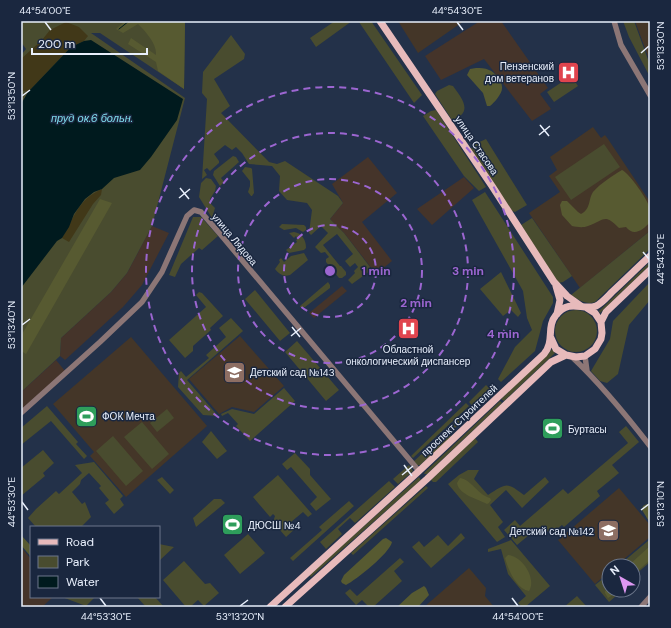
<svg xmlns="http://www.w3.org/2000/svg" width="671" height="628" viewBox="0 0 671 628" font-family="'DM Sans',sans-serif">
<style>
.industrial{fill:#45342a}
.education{fill:#443628}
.green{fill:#494c2f}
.forest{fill:#575a31}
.sand{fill:#413818}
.water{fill:#001a1e}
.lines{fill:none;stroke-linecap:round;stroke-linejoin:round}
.stream{stroke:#001a1e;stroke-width:1}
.minor{stroke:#8c7676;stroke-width:5.5}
.major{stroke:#e7babb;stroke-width:7}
.ticks{fill:none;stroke:#e8effc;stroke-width:1.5}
.ring{fill:none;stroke:#9c66d1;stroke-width:2;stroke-dasharray:7 5}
.labels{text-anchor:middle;stroke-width:3;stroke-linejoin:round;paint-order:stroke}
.poi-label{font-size:10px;fill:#e8effc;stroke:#1a273f;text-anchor:start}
.street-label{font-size:10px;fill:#e8effc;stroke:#1a273f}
.water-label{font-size:11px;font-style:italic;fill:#7edbeb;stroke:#1a273f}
.centre{fill:#9c66d1;stroke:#1a273f;stroke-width:2}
.ring-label{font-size:12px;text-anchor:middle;font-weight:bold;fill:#9c66d1;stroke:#1a273f;stroke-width:3;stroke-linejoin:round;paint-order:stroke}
.neatline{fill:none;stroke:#e8effc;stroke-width:1.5}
.ticks-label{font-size:10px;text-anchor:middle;fill:#e8effc}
</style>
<rect width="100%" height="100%" fill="#233149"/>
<path class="industrial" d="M480,21H501L548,88L540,94L551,109L532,121L484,59L441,80L425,56Z
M368,157L397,193L362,222L392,261L376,274L344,233L330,219L343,203L332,184Z
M464,177L474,188L432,225L417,209Z
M152,226L169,233L142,285L123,307L65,360L60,356L61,338L111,292L127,273Z
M342,286L347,291L314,318L309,313Z
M56,360L65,371L21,410V392Z
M21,547L31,559V597H53L42,607H21Z"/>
<path class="education" d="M398,21H464L418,53Z
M635,21H650V62Z
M593,127L601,138L605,135L608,139L650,202V231L580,288L529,213L560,192L549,176L557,170L550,157Z
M240,336L284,386L254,412L232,407L219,414L189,379Z
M131,337L207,426L126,497L90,456L94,452L53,404Z
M619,488L650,525V537L616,566H609V572L595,584L558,540Z
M469,568L486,588L485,596L494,607H424Z"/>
<path class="green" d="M21,21H185L184,89L100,33H91L185,98L152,226L127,273L111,292L61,338L60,356L21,392V55L26,49L21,42Z
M335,21H352L316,47L310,38Z
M361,21H371L422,95L414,103L359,22Z
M623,21H634L650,65V77L629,37Z
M231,35L245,54L244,59L214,79L230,106L221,113L269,162L277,164L285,161L338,196L343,203L330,219L344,233L370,267V271L352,284L348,280L355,273L354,271L358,267L355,263L350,267L345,261L353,254L337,234L323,245L340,266H341L346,272V275L342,278H339L326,262V259L329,257L325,252L321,253L315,247L328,233L321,226L311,235L309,233L312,210L307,203L287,200L279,191L280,176L272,166L249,164L242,153L236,147L232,150L225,145L214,154L219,161V163L210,171L207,168L204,170L207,175L202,179L207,99L202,93L203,72Z
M571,76L578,86L554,102L547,92Z
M449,85L453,86C462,98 474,113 452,120L435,94L437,91Z
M436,110L486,187L479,191L464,176L423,116L431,111Z
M486,139L527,205L515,212L512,211L471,149L473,145Z
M604,144L620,167L571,200L555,177Z
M233,156L236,157L239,162L221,178L224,182L220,186L213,175L214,171Z
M245,167L251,168L252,169L254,193L252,196H251L248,192L250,186V181L242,171Z
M206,178L211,179L216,186L215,191L210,199L211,204L215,208L212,218L199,197L201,183Z
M485,192L553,297V303L543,321L535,351L501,382L498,379L515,347L532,330L527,318L523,291L472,200Z
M193,217H201L218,236L202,250L199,248L181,264L175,277L169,275Z
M532,218L572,276L563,282L558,283L521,225Z
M282,224L304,225L306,227V230L303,232L296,228L284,230L279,227Z
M650,231V249L595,302C586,305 579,300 571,295Z
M294,232C302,233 306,240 306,248L304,250L289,253L286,250L297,242L296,240L298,239L296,236L294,238L289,233Z
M304,253L308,260L290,275C283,277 279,274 275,269L280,262L279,260L281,258L284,262L291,256Z
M650,262V265L600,313L599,311Z
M501,272L521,313L518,317L511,310L503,316L480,289Z
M328,282L330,285V288L305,307H300V306Z
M649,283L650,300L629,325L618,374L607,383L600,381L591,371L610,339L613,321Z
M255,290L290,333L280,341L245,299Z
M199,292L202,293L223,316L210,328L211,330L193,346V351L185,358L169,340L206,307L196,295Z
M555 331a21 21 0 1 1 42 0a21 21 0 1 1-42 0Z
M231,318L243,331L187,380L218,416L203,415L178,387L179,373L181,371L186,377L209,358L206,355L226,337L219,328Z
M297,341L339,390L326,401L285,352Z
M552,349L555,353L504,401L501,399L549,353Z
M486,385L493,392L475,409L469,402Z
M284,388L295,401L250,441L236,426L238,424L228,413L222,416L221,414L232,409L254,414Z
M500,401L502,403L427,474H424L425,472Z
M466,403L469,406L413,458L411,456Z
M47,406L78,442L76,444L87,456L84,459L51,421L21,445V428Z
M167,409L174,418L157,432L150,423Z
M459,418L460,424L451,431L443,433Z
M142,422L169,454L152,469L124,437Z
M626,426L639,442L612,465L619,473L597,491L600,496L564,527L562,525L553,532L535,530L517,545L504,530L515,520L520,526L563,489L568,494L628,443L619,432Z
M211,431L227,451L217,459L202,442Z
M451,435L450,438L420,465H416L413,462L439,438Z
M113,436L143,471L126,486L96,451Z
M475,438L478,442L436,482H433L431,480Z
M43,450L54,463L43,473L45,476L21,496V468Z
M295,453L310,469V475L331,499L316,511L310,504L317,497L291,467L287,470L282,464Z
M94,462L123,496L120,499L124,505L114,514L105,503L109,500L99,488L101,486L89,473L81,480L80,484L72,492L82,504L85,502L91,517L81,527H36L28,518L36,509L56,491L59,494L82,473L75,465Z
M409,465L413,471L398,484L393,479Z
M468,470H479L474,479L488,495C506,484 506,481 524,495L545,477L549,482L522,508L506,490L490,505L503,522L498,527L505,537L497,542L448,484L459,475Z
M278,475L312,514L308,517L303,512L291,522L296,528L286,537L273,522L275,516L273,514L270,517L253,497Z
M162,477L174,490L170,494L157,480Z
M419,477L421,480L311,577L309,575Z
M389,481L395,487L355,523L350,518L338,529L342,534L326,549L320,542Z
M426,486L428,488L353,555L351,553Z
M214,499H221L225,503L196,527L193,518Z
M349,501L354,506L293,561L290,558L322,530L319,527Z
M461,533L465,538L431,568L412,547L419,541L424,547L438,535L448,546Z
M248,534L265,553L240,574L224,555Z
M511,540L550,586L525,607H522L518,603L526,596L508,574L501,549L488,552V549Z
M648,541H650V562L635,575L633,581V566H618Z
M159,544L174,547L159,561Z
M400,558L404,562L394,571L402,581L373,607H369L362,600L356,605L345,593L350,589L357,596Z
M184,561L205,584L210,583L219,593L204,606L198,600L190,607H186L163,580Z
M609,574V590H623L609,602L595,585Z
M577,596L587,607H564Z
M62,597H95L86,606Z
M137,597H155L164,607H146Z"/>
<path class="forest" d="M125,21H185L184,89L158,71L156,62L128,44L131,38L156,55C157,44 146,32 138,24L123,33L116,29Z
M476,68C480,68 485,68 489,70C495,72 502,81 502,87C503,93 494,103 490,106H487L483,93L467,75L470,69Z
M622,170C629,173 649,201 650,209C651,213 650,218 650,222C643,230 634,237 626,227L619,228C604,213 605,220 588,226C583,228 577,227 572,226L562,215L560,205L562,201H567L578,212L581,214C591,209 588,200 593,192C601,183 612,176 622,170Z
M100,199L112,203L26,354L21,351V336Z
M460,478C472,480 478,495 490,498L491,500L489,503L487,504C478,499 459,495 457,483Z
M647,504L650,505V523L642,510L643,506Z
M21,535L31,546V557L21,545Z
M386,538L392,542C390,553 356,580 346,585L342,583L341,581L344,575L383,539Z
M650,546V560L633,575V566H628Z
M508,555C522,556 537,578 529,591C516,589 508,569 505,558Z
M424,586L426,588L429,595L418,607H397L412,593Z
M609,590H621L608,598L605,593V591Z"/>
<path class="sand" d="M66,22L79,27L88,36L84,41L71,47L28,92L21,90V59L42,40L50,30Z
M102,189L101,195L93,204L69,242L62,238C74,218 78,199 102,189Z"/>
<path class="water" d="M91,40L183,99L177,120L151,157L140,170L114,178L102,189L94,192L85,199L74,214L69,227L62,238L57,241L21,288V104L28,92L71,47L84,41Z"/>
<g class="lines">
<path class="stream" d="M119,29L129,21"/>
<path class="minor" d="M614,21L621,45L650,95
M585,356L587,371
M572,357C601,384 626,415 650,446
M21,413L100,342L142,302L162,272L187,216L194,210L201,212L221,235L419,471
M641,607L650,597"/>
<path class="major" d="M380,21L492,186L554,282L567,296L581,306
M556,286L560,300L557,314
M587,308L595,313L601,322
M551,338L556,349L566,355
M270,607L419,471L544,354C555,341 546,327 556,315C570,298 582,311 596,306C602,303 607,297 612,292C625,280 637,268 650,256
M285,607L427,479L551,362L566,355L576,357L585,356L595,349L601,339L602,333L601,322L606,312L650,270"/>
</g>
<path class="ticks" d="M45,22L51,30M457,22L463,30M641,53L649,46M22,96L30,90M540,125L549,136M539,135L550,126M180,188L189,199M179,198L190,189M643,252L649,259M22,325L30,319M292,327L300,337M291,336L301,328M404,465L412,476M402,475L413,466M22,502L28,510M641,510L649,504M100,598L106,606M512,598L518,606M240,606L248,600"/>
<g class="ring">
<circle cx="330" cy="271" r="46"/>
<circle cx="330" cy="271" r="92"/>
<circle cx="330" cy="271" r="138"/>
<circle cx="330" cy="271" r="184"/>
</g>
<defs>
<symbol id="hospital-square" viewBox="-11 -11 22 22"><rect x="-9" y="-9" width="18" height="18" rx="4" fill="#e0444e" stroke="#1a273f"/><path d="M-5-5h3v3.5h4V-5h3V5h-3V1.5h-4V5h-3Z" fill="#fff"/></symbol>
<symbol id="school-square" viewBox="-11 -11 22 22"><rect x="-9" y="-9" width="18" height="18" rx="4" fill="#8d6e63" stroke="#1a273f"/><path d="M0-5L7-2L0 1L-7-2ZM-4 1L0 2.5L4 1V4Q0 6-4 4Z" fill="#fff"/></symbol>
<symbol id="stadium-square" viewBox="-11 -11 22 22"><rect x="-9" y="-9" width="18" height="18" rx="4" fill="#2e9e5b" stroke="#1a273f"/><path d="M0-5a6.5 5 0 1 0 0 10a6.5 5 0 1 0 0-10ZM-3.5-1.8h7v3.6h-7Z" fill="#fff"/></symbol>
</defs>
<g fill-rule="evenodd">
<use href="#hospital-square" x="556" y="60" width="25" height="25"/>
<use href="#hospital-square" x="396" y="316" width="25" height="25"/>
<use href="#school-square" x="222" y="360" width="25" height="25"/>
<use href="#stadium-square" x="74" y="404" width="25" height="25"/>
<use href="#stadium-square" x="540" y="416" width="25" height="25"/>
<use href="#stadium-square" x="220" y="512" width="25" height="25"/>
<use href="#school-square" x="596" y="518" width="25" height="25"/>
</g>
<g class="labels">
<g class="poi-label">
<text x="554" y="70" text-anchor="end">Пензенский<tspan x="554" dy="12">дом ветеранов</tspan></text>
<text x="408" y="353" text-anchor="middle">Областной<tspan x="408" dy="12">онкологический диспансер</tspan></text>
<text x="250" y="376">Детский сад №143</text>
<text x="102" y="420">ФОК Мечта</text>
<text x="568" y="433">Буртасы</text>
<text x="248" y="529">ДЮСШ №4</text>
<text x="594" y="535" text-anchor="end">Детский сад №142</text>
</g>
<g class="street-label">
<text transform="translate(477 145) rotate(56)" y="4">улица Стасова</text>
<text transform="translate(235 239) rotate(50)" y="4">улица Лядова</text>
<text transform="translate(459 420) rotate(-43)" y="4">проспект Строителей</text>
</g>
<g class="water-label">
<text x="92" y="122">пруд ок.6 больн.</text>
</g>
</g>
<circle cx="330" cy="271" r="6" class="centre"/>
<g class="ring-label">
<text x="376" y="275">1 min</text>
<text x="468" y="275">3 min</text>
<text x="416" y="307">2 min</text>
<text x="503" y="338">4 min</text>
</g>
<rect width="671" height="628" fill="none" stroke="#1a273f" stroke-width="44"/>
<rect x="30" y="526" width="130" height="72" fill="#1a273f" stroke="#6c778b"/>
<rect x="38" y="539" width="20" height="6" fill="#e7babb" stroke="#6c778b"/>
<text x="66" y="546" font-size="12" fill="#e8effc">Road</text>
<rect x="38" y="556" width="20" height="12" fill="#494c2f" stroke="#6c778b"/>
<text x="66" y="566" font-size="12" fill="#e8effc">Park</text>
<rect x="38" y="576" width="20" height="12" fill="#001a1e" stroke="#6c778b"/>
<text x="66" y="586" font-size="12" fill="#e8effc">Water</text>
<g transform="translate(621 578) rotate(321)"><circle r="19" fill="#1a273f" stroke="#6c778b"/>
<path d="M0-3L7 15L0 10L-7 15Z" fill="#de98f2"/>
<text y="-6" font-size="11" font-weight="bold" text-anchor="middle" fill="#e8effc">N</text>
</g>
<path d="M32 48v6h115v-6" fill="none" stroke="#e8effc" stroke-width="2"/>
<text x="38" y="48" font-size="12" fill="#e8effc" stroke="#1a273f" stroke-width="3" paint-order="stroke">200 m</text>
<rect x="22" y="22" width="627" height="584" class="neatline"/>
<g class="ticks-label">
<text x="45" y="14">44°54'00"E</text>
<text x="457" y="14">44°54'30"E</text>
<text transform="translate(660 46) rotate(-90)" y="4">53°13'30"N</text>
<text transform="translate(11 96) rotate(-90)" y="4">53°13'50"N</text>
<text transform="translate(660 259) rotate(-90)" y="4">44°54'30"E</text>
<text transform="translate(11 325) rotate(-90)" y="4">53°13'40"N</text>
<text transform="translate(11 502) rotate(-90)" y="4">44°53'30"E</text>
<text transform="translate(660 504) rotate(-90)" y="4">53°13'10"N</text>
<text x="106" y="620">44°53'30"E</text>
<text x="240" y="620">53°13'20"N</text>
<text x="518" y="620">44°54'00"E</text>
</g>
</svg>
